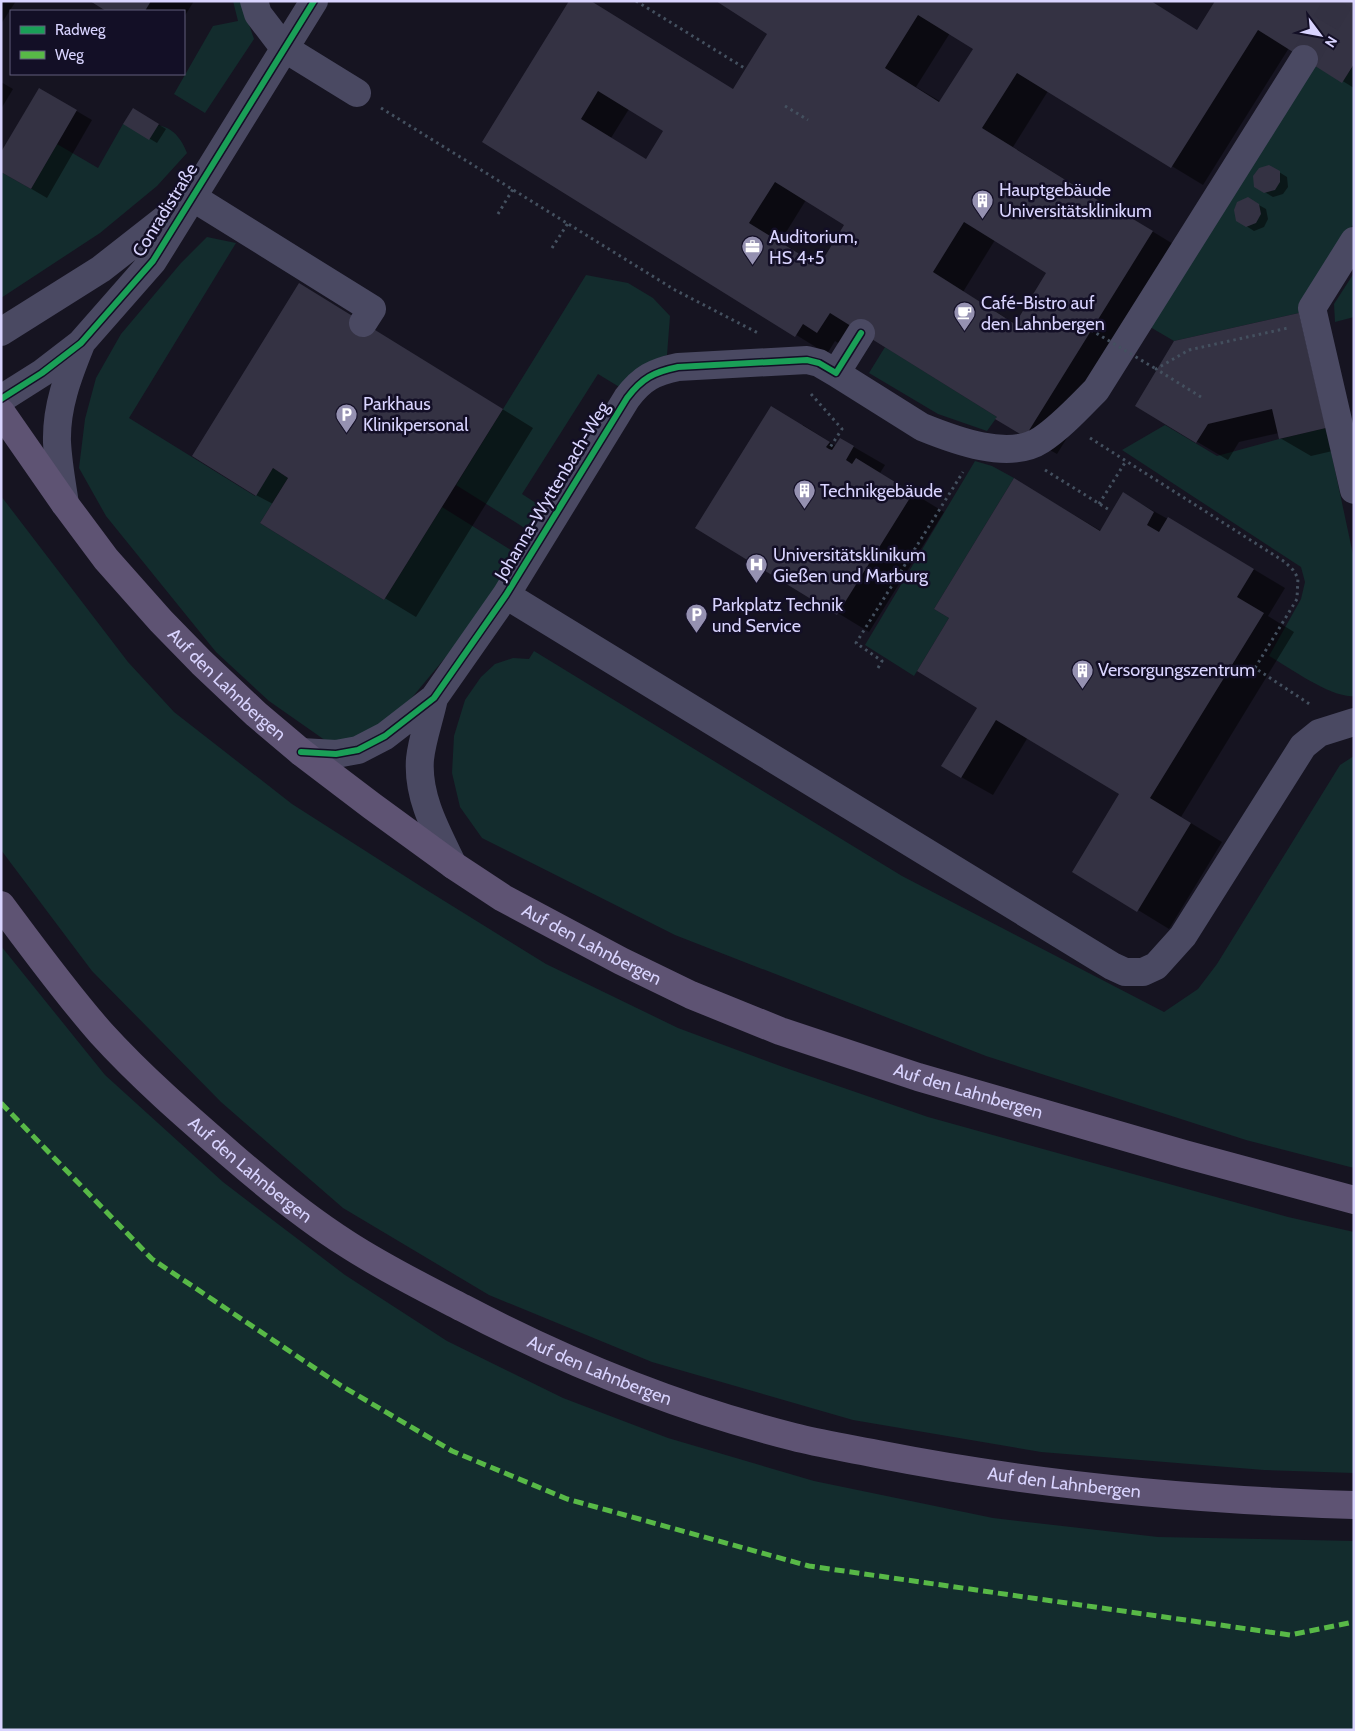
<svg xmlns="http://www.w3.org/2000/svg" width="1355" height="1731" viewBox="0 0 1355 1731" font-family="Cabin,sans-serif">
<style>
.green{fill:#132c2d}
.shadow{fill:#0007;fill-rule:evenodd}
.building{fill:#343243;fill-rule:evenodd}
.lines{fill:none;stroke-linecap:round;stroke-linejoin:round}
.minor-tunnel{stroke:#333142;stroke-width:28;stroke-dasharray:28 14;stroke-linecap:butt}
.path{stroke:#44505f;stroke-width:3;stroke-dasharray:2.5 4;stroke-linecap:butt}
.minor{stroke:#4a4962;stroke-width:28}
.major{stroke:#5e5373;stroke-width:28}
.path-bridge{stroke:#44505f;stroke-width:3;stroke-dasharray:2.5 4;stroke-linecap:butt}
.quiet{stroke:#58b947;stroke-width:5;stroke-dasharray:10 5;stroke-linecap:butt}
.cycleway-casing{stroke:#130f26;stroke-width:9}
.cycleway{stroke:#1a9f57;stroke-width:6}
.labels{text-anchor:middle;stroke-width:5;stroke-linejoin:round;paint-order:stroke}
.poi-label{font-size:18px;fill:#d9d4ff;stroke:#130f26;text-anchor:start}
.street-label{font-size:18px;fill:#d9d4ff;stroke:#130f26}
</style>
<rect width="100%" height="100%" fill="#161421"/>
<path class="green" d="M233,1H241L254,39L205,113L174,94L213,26L238,21Z
M1311,63L1342,82L1354,65V223L1299,313L1174,341L1145,324Z
M123,124C154,124 174,120 187,153L157,186L100,233L1,298V172L31,189L57,144L98,168Z
M207,237L236,243L129,418L255,496L273,468L288,478L260,523L384,600L442,507L517,554L488,599L454,647L400,712L368,739L329,743L269,701L216,652L106,516L79,468L85,419L96,378L121,334L181,263Z
M1354,273V317L1335,322L1334,304Z
M586,275L628,283L653,298L670,316L667,355C647,361 632,370 621,388L598,374L522,494L545,509L531,532L456,485Z
M885,347L997,417L987,431L938,414L869,373Z
M1165,425L1217,456L1279,439L1326,428L1354,559V696C1333,699 1288,667 1269,656L1301,599L1305,582L1301,567L1122,450Z
M975,461L992,466L1014,478L934,609L949,618L914,676L865,645Z
M1,496L128,662L174,712L292,804L425,889L546,964L678,1028L783,1067L928,1117L1288,1217L1354,1232V1473L1264,1470L1041,1452L853,1420L652,1362L489,1295L343,1208L221,1102L92,971L1,850Z
M534,651L902,876L1164,1012L1198,989L1217,964L1340,765L1354,756V1168L1246,1140L986,1056L675,935L482,838L460,807L452,773L454,736L465,700L481,677L495,664L513,658L529,659Z
M1,946L105,1075L223,1182L345,1275L447,1341L563,1398L668,1438L814,1481L993,1518L1158,1537L1354,1541V1730H1Z"/>
<path class="shadow" d="M1,1H16L1,24Z
M92,1H194L184,17V11H108Z
M571,1L734,90L769,33L718,1L1198,31L1354,1V88L1289,48L1203,185L1048,91L1013,147L1123,216L1124,214L1183,250L1057,454L1025,436L998,417L861,331L849,350L835,341L827,354L484,142ZM950,33L974,48L941,102L916,87ZM629,109L665,131L647,160L611,138ZM806,200L846,225L820,267L780,242ZM995,240L1048,273L1016,324L963,292Z
M1,82L13,89L1,109Z
M39,89L92,120L47,198L1,171Z
M134,110L166,129L157,143L125,124Z
M1269,166L1287,177L1288,187L1283,194L1273,197L1255,186Z
M1248,199L1266,209L1268,219L1264,227L1254,231L1237,220Z
M299,284L533,428L416,617L261,523L273,504L256,495Z
M1299,314L1330,332L1354,446L1311,456L1280,438L1279,433L1239,442L1228,460L1136,406Z
M803,425L836,446L840,439L885,465L880,473L944,512L869,632L697,527Z
M1015,480L1101,531L1123,494L1200,537L1285,588L1268,616L1294,632L1181,817L1222,842L1169,929L1138,910L1121,794L1028,737L993,795L961,777L979,707L951,618Z"/>
<path class="building" d="M90,1H151L145,11H106Z
M569,1H591L733,89L767,34L716,1H1151L1197,30L1215,1H1354V64L1342,83L1258,30L1171,168L1017,73L982,128L1122,215L1123,213L1153,231L1025,437L995,419L997,417L830,313L817,333L803,324L795,337L482,142ZM918,15L973,49L939,102L885,68ZM598,91L663,131L646,159L581,119ZM775,182L844,225L819,266L749,223ZM964,222L1046,273L1015,324L933,272Z
M39,88L77,110L31,189L1,172V152Z
M133,108L159,124L149,140L123,124Z
M1269,165L1280,171V182L1275,190L1264,193L1254,187L1253,176L1259,168Z
M1248,197L1259,204L1261,214L1256,223L1246,227L1236,221L1234,210L1237,202Z
M299,283L503,409L384,600L260,523L288,478L273,468L256,496L192,456Z
M1299,313L1326,428L1279,439L1272,409L1208,424L1196,443L1135,406L1174,341Z
M771,406L830,442L826,447L829,449L832,450L840,438L854,446L846,460L852,464L856,458L913,493L837,615L695,528Z
M1014,478L1100,531L1123,492L1154,512L1147,525L1159,532L1168,517L1254,569L1237,597L1264,613L1150,798L1191,823L1137,912L1072,872L1119,794L996,720L961,778L941,766L977,708L917,671L949,618L934,609Z"/>
<g class="lines">
<path class="minor-tunnel" d="M1304,59L1339,1"/>
<path class="path" d="M636,1L746,69
M785,106L808,120
M381,108L675,290L758,333
M498,214L513,189
M552,248L568,223
M811,394L842,429L829,449
M1201,397L1156,369L1189,350L1288,328
M1090,438L1285,562L1293,570L1298,578L1297,599L1255,668L1311,705
M1045,470L1111,511
M1099,504L1126,461
M878,668L882,661L856,643L963,472"/>
<path class="minor" d="M254,1L258,14L284,48L357,93
M192,197L372,309L363,323
M1354,241L1312,308L1354,490
M1,332L101,269L175,211
M836,373L861,333
M1,399L42,373L81,343L153,261L314,1
M65,504C62,484 58,463 57,442C56,407 68,376 81,344
M506,595L1112,966L1125,972H1143L1156,966L1183,936L1303,746L1319,733L1354,722
M434,698C430,718 422,739 420,759C417,797 437,832 453,865
M301,752L336,754L358,750L385,736L434,698L506,595L627,398C642,378 654,372 678,367L807,360L819,363L836,373L922,427C954,440 1009,461 1041,440C1061,427 1079,407 1096,390L1304,59"/>
<g class="major">
<path id="s1" d="M1,412L65,504L106,559L161,621L202,663L256,714L301,752L372,806L453,865L503,898L621,961L691,995L780,1031L918,1077L1184,1154L1354,1200"/>
<path id="s2" d="M1,905C33,948 65,992 101,1033C141,1077 186,1116 231,1155C268,1187 306,1218 347,1244C384,1268 424,1288 463,1308C568,1363 678,1408 794,1437C821,1444 849,1448 877,1454C1034,1485 1194,1500 1354,1505"/>
</g>
<path class="path-bridge" d="M1091,330L1156,369"/>
<path class="quiet" d="M1,1103L152,1259L340,1385L452,1451L567,1499L809,1566L1290,1635L1354,1622"/>
<defs>
<path id="cycleway" d="M1,399L42,373L81,343L153,261L314,1
M301,752L336,754L358,750L385,736L434,698L506,595L627,398C642,378 654,372 678,367L807,360L819,363L836,373L861,333"/>
</defs>
<use href="#cycleway" class="cycleway-casing"/>
<use href="#cycleway" class="cycleway"/>
</g>
<defs>
<symbol id="building-pin" viewBox="-11 -11 22 30"><path d="M0 17L-7.5 6A9.5 9.5 0 1 1 7.5 6Z" fill="#9591b1" stroke="#130f26"/><path d="M-4-6H4V6H1V3H-1V6H-4ZM-2.5-4.3h1.7v1.8h-1.7ZM.8-4.3h1.7v1.8H.8ZM-2.5-1h1.7V.8h-1.7ZM.8-1h1.7V.8H.8Z" fill="#fff"/></symbol>
<symbol id="office-pin" viewBox="-11 -11 22 30"><path d="M0 17L-7.5 6A9.5 9.5 0 1 1 7.5 6Z" fill="#9591b1" stroke="#130f26"/><path d="M-6-3h4V-5.5h4V-3h4V5H-6ZM-1-4.5V-3h2v-1.5ZM-6 0V1H6V0Z" fill="#fff"/></symbol>
<symbol id="cafe-pin" viewBox="-11 -11 22 30"><path d="M0 17L-7.5 6A9.5 9.5 0 1 1 7.5 6Z" fill="#9591b1" stroke="#130f26"/><path d="M-5.5-4.5H6V0H3Q3 3.5 0 3.5H-2.5Q-5.5 3.5-5.5 0ZM3-3.2v2h1.7v-2ZM-6 4.5H4V6H-6Z" fill="#fff"/></symbol>
<symbol id="parking-pin" viewBox="-11 -11 22 30"><path d="M0 17L-7.5 6A9.5 9.5 0 1 1 7.5 6Z" fill="#9591b1" stroke="#130f26"/><path d="M-3.5-5.5H1a3.5 3.5 0 0 1 0 7H-1V5.5H-3.5ZM-1-3.4V-.6H.8a1.4 1.4 0 0 0 0-2.8Z" fill="#fff"/></symbol>
<symbol id="hospital-pin" viewBox="-11 -11 22 30"><path d="M0 17L-7.5 6A9.5 9.5 0 1 1 7.5 6Z" fill="#9591b1" stroke="#130f26"/><path d="M-5-5h3v3.5h4V-5h3V5h-3V1.5h-4V5h-3Z" fill="#fff"/></symbol>
</defs>
<g fill-rule="evenodd">
<use href="#building-pin" x="970" y="188" width="25" height="34"/>
<use href="#office-pin" x="740" y="234" width="25" height="34"/>
<use href="#cafe-pin" x="952" y="300" width="25" height="34"/>
<use href="#parking-pin" x="334" y="402" width="25" height="34"/>
<use href="#building-pin" x="792" y="478" width="25" height="34"/>
<use href="#hospital-pin" x="744" y="552" width="25" height="34"/>
<use href="#parking-pin" x="684" y="602" width="25" height="34"/>
<use href="#building-pin" x="1070" y="658" width="25" height="34"/>
</g>
<g class="labels">
<g class="poi-label">
<text x="999" y="196">Hauptgebäude<tspan x="999" dy="21">Universitätsklinikum</tspan></text>
<text x="769" y="243">Auditorium,<tspan x="769" dy="21">HS 4+5</tspan></text>
<text x="981" y="309">Café-Bistro auf<tspan x="981" dy="21">den Lahnbergen</tspan></text>
<text x="363" y="410">Parkhaus<tspan x="363" dy="21">Klinikpersonal</tspan></text>
<text x="820" y="497">Technikgebäude</text>
<text x="773" y="561">Universitätsklinikum<tspan x="773" dy="21">Gießen und Marburg</tspan></text>
<text x="712" y="611">Parkplatz Technik<tspan x="712" dy="21">und Service</tspan></text>
<text x="1098" y="676">Versorgungszentrum</text>
</g>
<g class="street-label">
<text transform="translate(165 210) rotate(-58)" y="6">Conradistraße</text>
<text transform="translate(552 491) rotate(-59)" y="6">Johanna-Wyttenbach-Weg</text>
<text dy="6" stroke="none"><textPath href="#s1" startOffset="355">Auf den Lahnbergen</textPath></text>
<text dy="6" stroke="none"><textPath href="#s1" startOffset="805">Auf den Lahnbergen</textPath></text>
<text dy="6" stroke="none"><textPath href="#s1" startOffset="1210">Auf den Lahnbergen</textPath></text>
<text dy="6" stroke="none"><textPath href="#s2" startOffset="365">Auf den Lahnbergen</textPath></text>
<text dy="6" stroke="none"><textPath href="#s2" startOffset="770">Auf den Lahnbergen</textPath></text>
<text dy="6" stroke="none"><textPath href="#s2" startOffset="1250">Auf den Lahnbergen</textPath></text>
</g>
</g>
<rect width="1355" height="1731" fill="none" stroke="#d9d4ff" stroke-width="5"/>
<rect x="10" y="10" width="175" height="65" fill="#130f26" stroke="#625e7d"/>
<rect x="20" y="26" width="25" height="8" fill="#1a9f57" stroke="#625e7d"/>
<text x="55" y="35" font-size="15" fill="#d9d4ff">Radweg</text>
<rect x="20" y="51" width="25" height="8" fill="#58b947" stroke="#625e7d"/>
<text x="55" y="60" font-size="15" fill="#d9d4ff">Weg</text>
<g transform="translate(1320 35) rotate(122)" stroke="#130f26" stroke-width="4" paint-order="stroke">
<path d="M0-4L9 19L0 12L-9 19Z" fill="#d9d4ff"/>
<text y="-8" font-size="14" font-weight="bold" text-anchor="middle" fill="#d9d4ff">N</text>
</g>
</svg>
